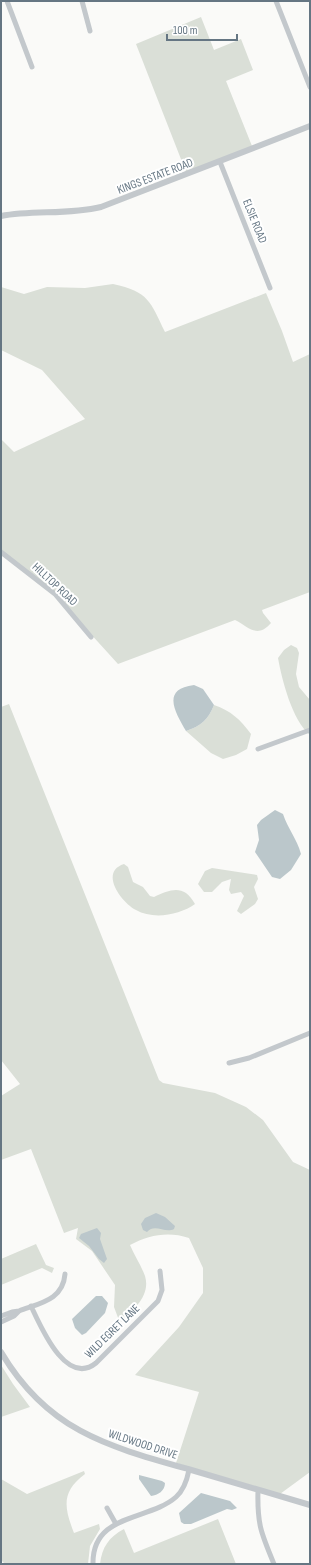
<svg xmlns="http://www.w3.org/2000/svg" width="311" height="1565" viewBox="0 0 311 1565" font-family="'Sofia Sans Condensed',sans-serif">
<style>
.green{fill:#dadfd7}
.water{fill:#bbc7cb}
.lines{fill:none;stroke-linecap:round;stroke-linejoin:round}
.minor{stroke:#c3c8cc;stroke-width:5}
.tertiary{stroke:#c3c8cc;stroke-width:6}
.labels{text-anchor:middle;stroke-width:4;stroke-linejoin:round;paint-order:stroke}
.street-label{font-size:12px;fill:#657683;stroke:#fff}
</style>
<rect width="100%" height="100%" fill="#fafaf8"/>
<path class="green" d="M201,17L214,50L241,39L253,70L226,81L252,146L186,172L136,44Z
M113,284C149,292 150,301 165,332L266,293L282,331L293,362L310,354V592L262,610L263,613L271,623C257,639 249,627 235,620L118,664L49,588L1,551V439L14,452L85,419L42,370L1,350V287L24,294L47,287L85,288Z
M291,645L297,648L299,653L296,674L299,687L310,700V735C292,720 282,680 278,658L284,650Z
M9,704L159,1080L163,1083L215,1093L246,1107L263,1120L293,1162L310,1170V1472L280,1494L176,1463L199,1392L135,1375L179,1327L203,1293V1268L189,1238C168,1231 149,1235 130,1245C134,1255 141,1265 145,1276C151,1296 133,1310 120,1323L114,1307L115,1285L92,1251L76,1239L78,1228L64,1233L31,1149L1,1160V1096L20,1084L1,1060V707Z
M214,705C231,711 240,719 251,734L247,749L236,755L223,759L211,753L186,731C201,726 208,720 214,705Z
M124,864L128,867L133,882L143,887L150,896L154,897C171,889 184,884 195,904C180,915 153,920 136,910C121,902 99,872 124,864Z
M212,868L257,875L258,879L254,887L258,899L255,904L241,914L237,911L244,896L241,892L231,894L229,890L231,879L222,882L212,892H204L198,884L205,871Z
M36,1244L46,1265L54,1268L52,1273L42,1268L1,1285V1259Z
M1,1365L13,1384L30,1407L1,1417Z
M84,1471L85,1474C61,1492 64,1507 74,1533L99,1524L100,1529L90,1546L88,1564H5L1,1560V1479L27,1494Z
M218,1519L236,1564H100C102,1547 109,1537 124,1529L134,1553Z"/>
<path class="water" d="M194,685L203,689L214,705C208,720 201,726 186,731C175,712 161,689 194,685Z
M275,810L283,814C288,829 297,839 301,854L291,870L280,879L272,877L255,852L259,840L257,825L261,820Z
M156,1213L165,1217L175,1226L174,1229C165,1234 155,1223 147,1232L143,1230L141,1224L145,1218Z
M97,1228L101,1233L100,1239L107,1259L104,1263L99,1259L89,1246L79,1238L81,1234Z
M96,1296H102L108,1303L105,1313L86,1333L82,1335L75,1328L72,1319Z
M139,1475L162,1481L165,1483C165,1491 158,1495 151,1496L139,1479Z
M201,1493L230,1501L237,1508L232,1510L227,1509L191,1524H184L181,1522L179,1513Z"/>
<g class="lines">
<path class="minor" d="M7,1L32,67
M82,1L90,31
M276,1L310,87
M220,162L270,288
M1,552L55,594L91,637
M258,749L310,730
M229,1063L249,1058L310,1033
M31,1306C41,1327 66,1387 96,1363L158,1301L162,1290L160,1271
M19,1311C40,1303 63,1300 65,1274
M1,1316L12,1312L19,1311L14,1316L1,1322
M258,1490C257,1524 261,1533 274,1564
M107,1508L116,1524
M93,1564C92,1513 149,1521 176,1497C184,1490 187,1480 189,1470"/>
<path class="tertiary" d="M1,216C34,210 68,215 101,207L310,126
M1,1352C47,1430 106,1446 188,1469C228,1481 269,1493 310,1505"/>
</g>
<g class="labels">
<g class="street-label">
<text transform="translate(155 176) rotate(-21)" y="4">KINGS ESTATE ROAD</text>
<text transform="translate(255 221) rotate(68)" y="4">ELSIE ROAD</text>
<text transform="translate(55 584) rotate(43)" y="4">HILLTOP ROAD</text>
<text transform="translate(112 1331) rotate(-44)" y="4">WILD EGRET LANE</text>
<text transform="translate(143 1444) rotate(18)" y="4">WILDWOOD DRIVE</text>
</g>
</g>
<rect width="311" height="1565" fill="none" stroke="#657683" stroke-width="4"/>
<path d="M167 34v6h70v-6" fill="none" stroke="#657683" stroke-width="2"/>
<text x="173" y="34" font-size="12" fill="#657683" stroke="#ffffff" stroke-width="3" paint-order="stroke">100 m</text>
</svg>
